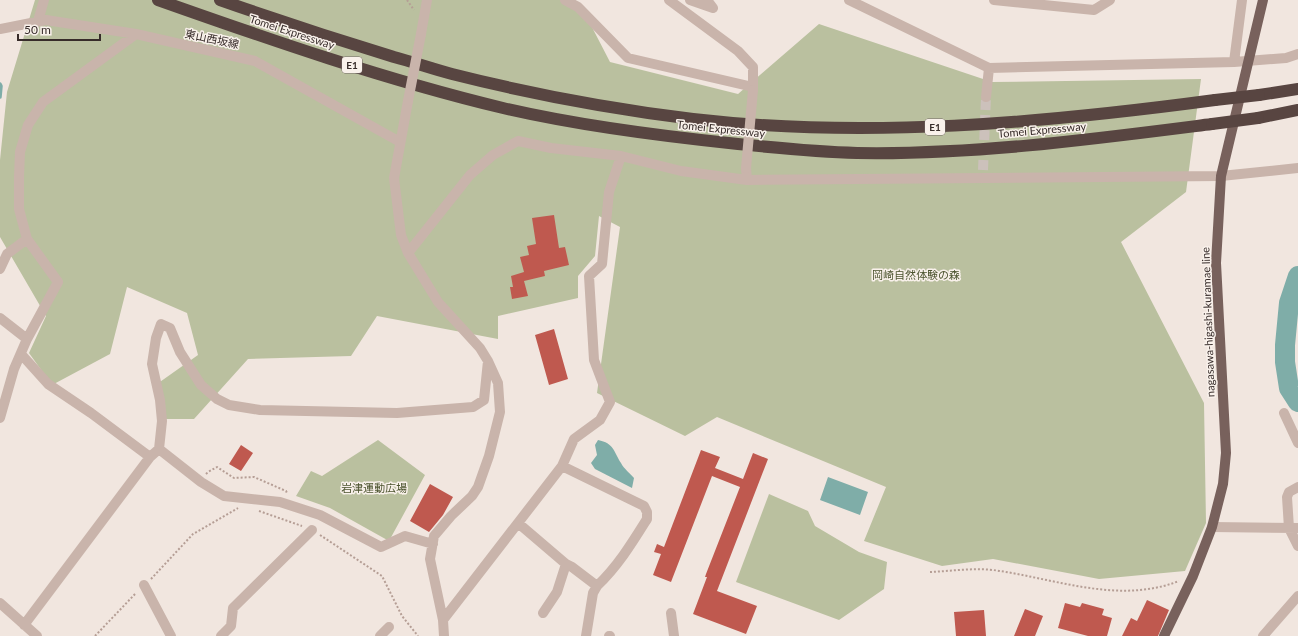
<svg xmlns="http://www.w3.org/2000/svg" width="1298" height="636" viewBox="0 0 1298 636" font-family="Lato,'Noto Sans JP',sans-serif">
<style>
.green{fill:#bac09f}
.water{fill:#7fada8}
.lines{fill:none;stroke-linecap:round;stroke-linejoin:round}
.stream{stroke:#7fada8;stroke-width:3.5}
.river{stroke:#7fada8;stroke-width:20}
.building{fill:#bf594f}
.minor-tunnel{stroke:#ccc1bb;stroke-width:10;stroke-dasharray:10 5;stroke-linecap:butt}
.path{stroke:#b59e95;stroke-width:2;stroke-dasharray:2 2;stroke-linecap:butt}
.minor{stroke:#c9b4ab;stroke-width:10}
.major{stroke:#78615c;stroke-width:10}
.highway{stroke:#584541;stroke-width:12}
.minor-bridge{stroke:#c9b4ab;stroke-width:10}
.highway-bridge{stroke:#584541;stroke-width:12}
.labels{text-anchor:middle;stroke-width:3;stroke-linejoin:round;paint-order:stroke}
.shield{fill:#f9f1eb;stroke:#716764;stroke-width:1}
.shield-label{font-size:10px;font-weight:bold;fill:#372c2a}
.street-label{font-size:11px;fill:#372c2a;stroke:#f9f1eb}
.park-label{font-size:11px;fill:#4c542f;stroke:#f9f1eb}
</style>
<rect width="100%" height="100%" fill="#f1e6df"/>
<path class="green" d="M35,0H573L580,4L610,62L738,94L819,24L992,82L1201,79L1186,192L1121,242L1204,403L1206,523L1185,571L1099,579L993,559L942,566L864,541L886,487L717,417L685,436L597,393L620,227L599,216L595,256L578,276V298L498,316V339L377,316L351,356L248,359L194,419H162L157,384L198,355L187,313L127,287L110,354L52,385L29,353L46,316L0,237V160L7,92Z
M378,440L425,475L389,541L330,508L296,496L311,471L322,476Z
M769,494L808,511L815,526L859,552L887,562L884,589L839,620L736,582Z"/>
<path class="water" d="M598,440C614,443 614,452 621,463C624,469 630,473 634,478L632,488L595,469L591,463L597,455L595,445Z
M828,477L868,492L860,515L820,500Z"/>
<g class="lines">
<path class="stream" d="M0,84L1,86L0,97"/>
<path class="river" d="M1298,276L1289,303L1285,345V362L1289,388L1298,402"/>
</g>
<path class="building" d="M554,215L559,248L565,247L569,265L544,271L545,276L524,281L528,296L512,299L510,287H513L511,276L524,272L520,257L529,255L527,246L536,244L532,218Z
M554,329L568,379L549,385L535,335Z
M241,445L253,453L241,471L229,464Z
M701,450L720,457L715,468L743,479L753,453L768,459L717,591L757,606L746,634L693,614L707,577H705L706,574L740,487L712,476L671,582L653,575L661,554L654,552L657,544L664,547Z
M430,484L453,497L443,515L429,532L410,521Z
M1147,600L1169,610L1158,636H1122L1131,618L1137,621Z
M1065,603L1080,607L1082,603L1104,609L1102,615L1112,618L1107,636H1088L1058,628Z
M1025,609L1043,616L1035,636H1014Z
M984,610L986,636H956L954,612Z"/>
<g class="lines">
<path class="minor-tunnel" d="M983,170L986,97"/>
<path class="path" d="M407,0L414,10
M206,474L208,472L217,467L234,478L254,477L286,491L287,493
M259,511L302,526
M320,535L382,576L402,616L418,636
M930,572C953,571 977,567 1000,571C1059,580 1120,604 1179,581
M151,579L193,534L238,508
M95,636L136,593"/>
<path class="minor" d="M565,0L578,7L628,58L753,87
M669,0L738,51L753,67V90
M690,0L713,8L707,0
M849,0L989,68L1234,62L1286,58L1298,54
M994,0L1094,10L1110,0
M38,21L44,0
M0,29L46,20L136,34L255,61L400,142
M421,34L427,0
M1234,62L1242,0
M986,97L989,68
M408,101L394,178L401,235L408,253L438,302L480,348L488,361L498,383L500,412L489,456L478,487L472,496L451,516L434,536L430,559L443,620L444,636
M746,168L747,180L1221,176L1298,168
M408,253L470,175L493,155L518,141L551,148L621,156L681,171L747,180
M0,269L7,254L27,239
M0,318L27,339
M21,354L48,384L91,413L150,457
M1284,413L1298,443
M0,418L14,369L27,339L58,282L27,239L19,209V177L20,152L28,125L43,102L136,34
M159,449L201,482L224,496L280,502L320,515L381,547L405,536L433,544
M562,466L574,439L600,420L610,402L594,360L589,276L602,264L609,192L621,156
M1298,487L1289,492L1287,497L1289,528L1298,546
M518,523L566,564L572,567L597,586L593,593L586,636
M1212,527L1298,528
M144,585L171,636
M0,603L37,636
M543,613L557,592L566,564
M671,613L674,636
M443,620L562,466L644,506L647,512V519C632,543 618,566 597,586
M24,625L150,457L159,449L162,421L160,400L152,364L156,338L161,324L170,328L180,352L201,385L217,399L229,405L260,410L397,413L473,407L484,400L488,361
M221,636L231,626L233,608L312,530
M380,636L389,627
M609,636H610
M1263,636L1298,596"/>
<path class="major" d="M1164,636L1193,576L1212,527L1223,484L1226,453L1216,263L1221,176L1263,0"/>
<path class="highway" d="M158,0C271,40 386,80 503,108C580,126 660,136 738,144C777,148 817,152 857,153C975,155 1094,139 1212,124
M220,0C277,20 335,39 394,57C413,62 433,69 452,74C531,94 612,109 693,119C866,139 1043,123 1215,100
M1259,95L1298,89
M1258,118L1298,110"/>
<path class="minor-bridge" d="M408,101L421,34
M746,168L753,90"/>
<path class="highway-bridge" d="M1215,100L1259,95
M1212,124L1258,118"/>
</g>
<g class="labels">
<g class="shield">
<rect x="342" y="57" width="20" height="16" rx="3"/>
<rect x="925" y="119" width="20" height="16" rx="3"/>
</g>
<g class="shield-label">
<text x="352" y="69">E1</text>
<text x="935" y="131">E1</text>
</g>
<g class="street-label">
<text transform="translate(292 32) rotate(18)" y="4">Tomei Expressway</text>
<text transform="translate(212 39) rotate(12)" y="4">東山西坂線</text>
<text transform="translate(721 129) rotate(6)" y="4">Tomei Expressway</text>
<text transform="translate(1042 130) rotate(-5)" y="4">Tomei Expressway</text>
<text transform="translate(1208 322) rotate(-92)" y="4">nagasawa-higashi-kuramae line</text>
</g>
<g class="park-label">
<text x="916" y="279">岡崎自然体験の森</text>
<text x="374" y="492">岩津運動広場</text>
</g>
</g>
<path d="M18 34v6h82v-6" fill="none" stroke="#372c2a" stroke-width="2"/>
<text x="24" y="34" font-size="12" fill="#372c2a" stroke="#f9f1eb" stroke-width="3" paint-order="stroke">50 m</text>
</svg>
